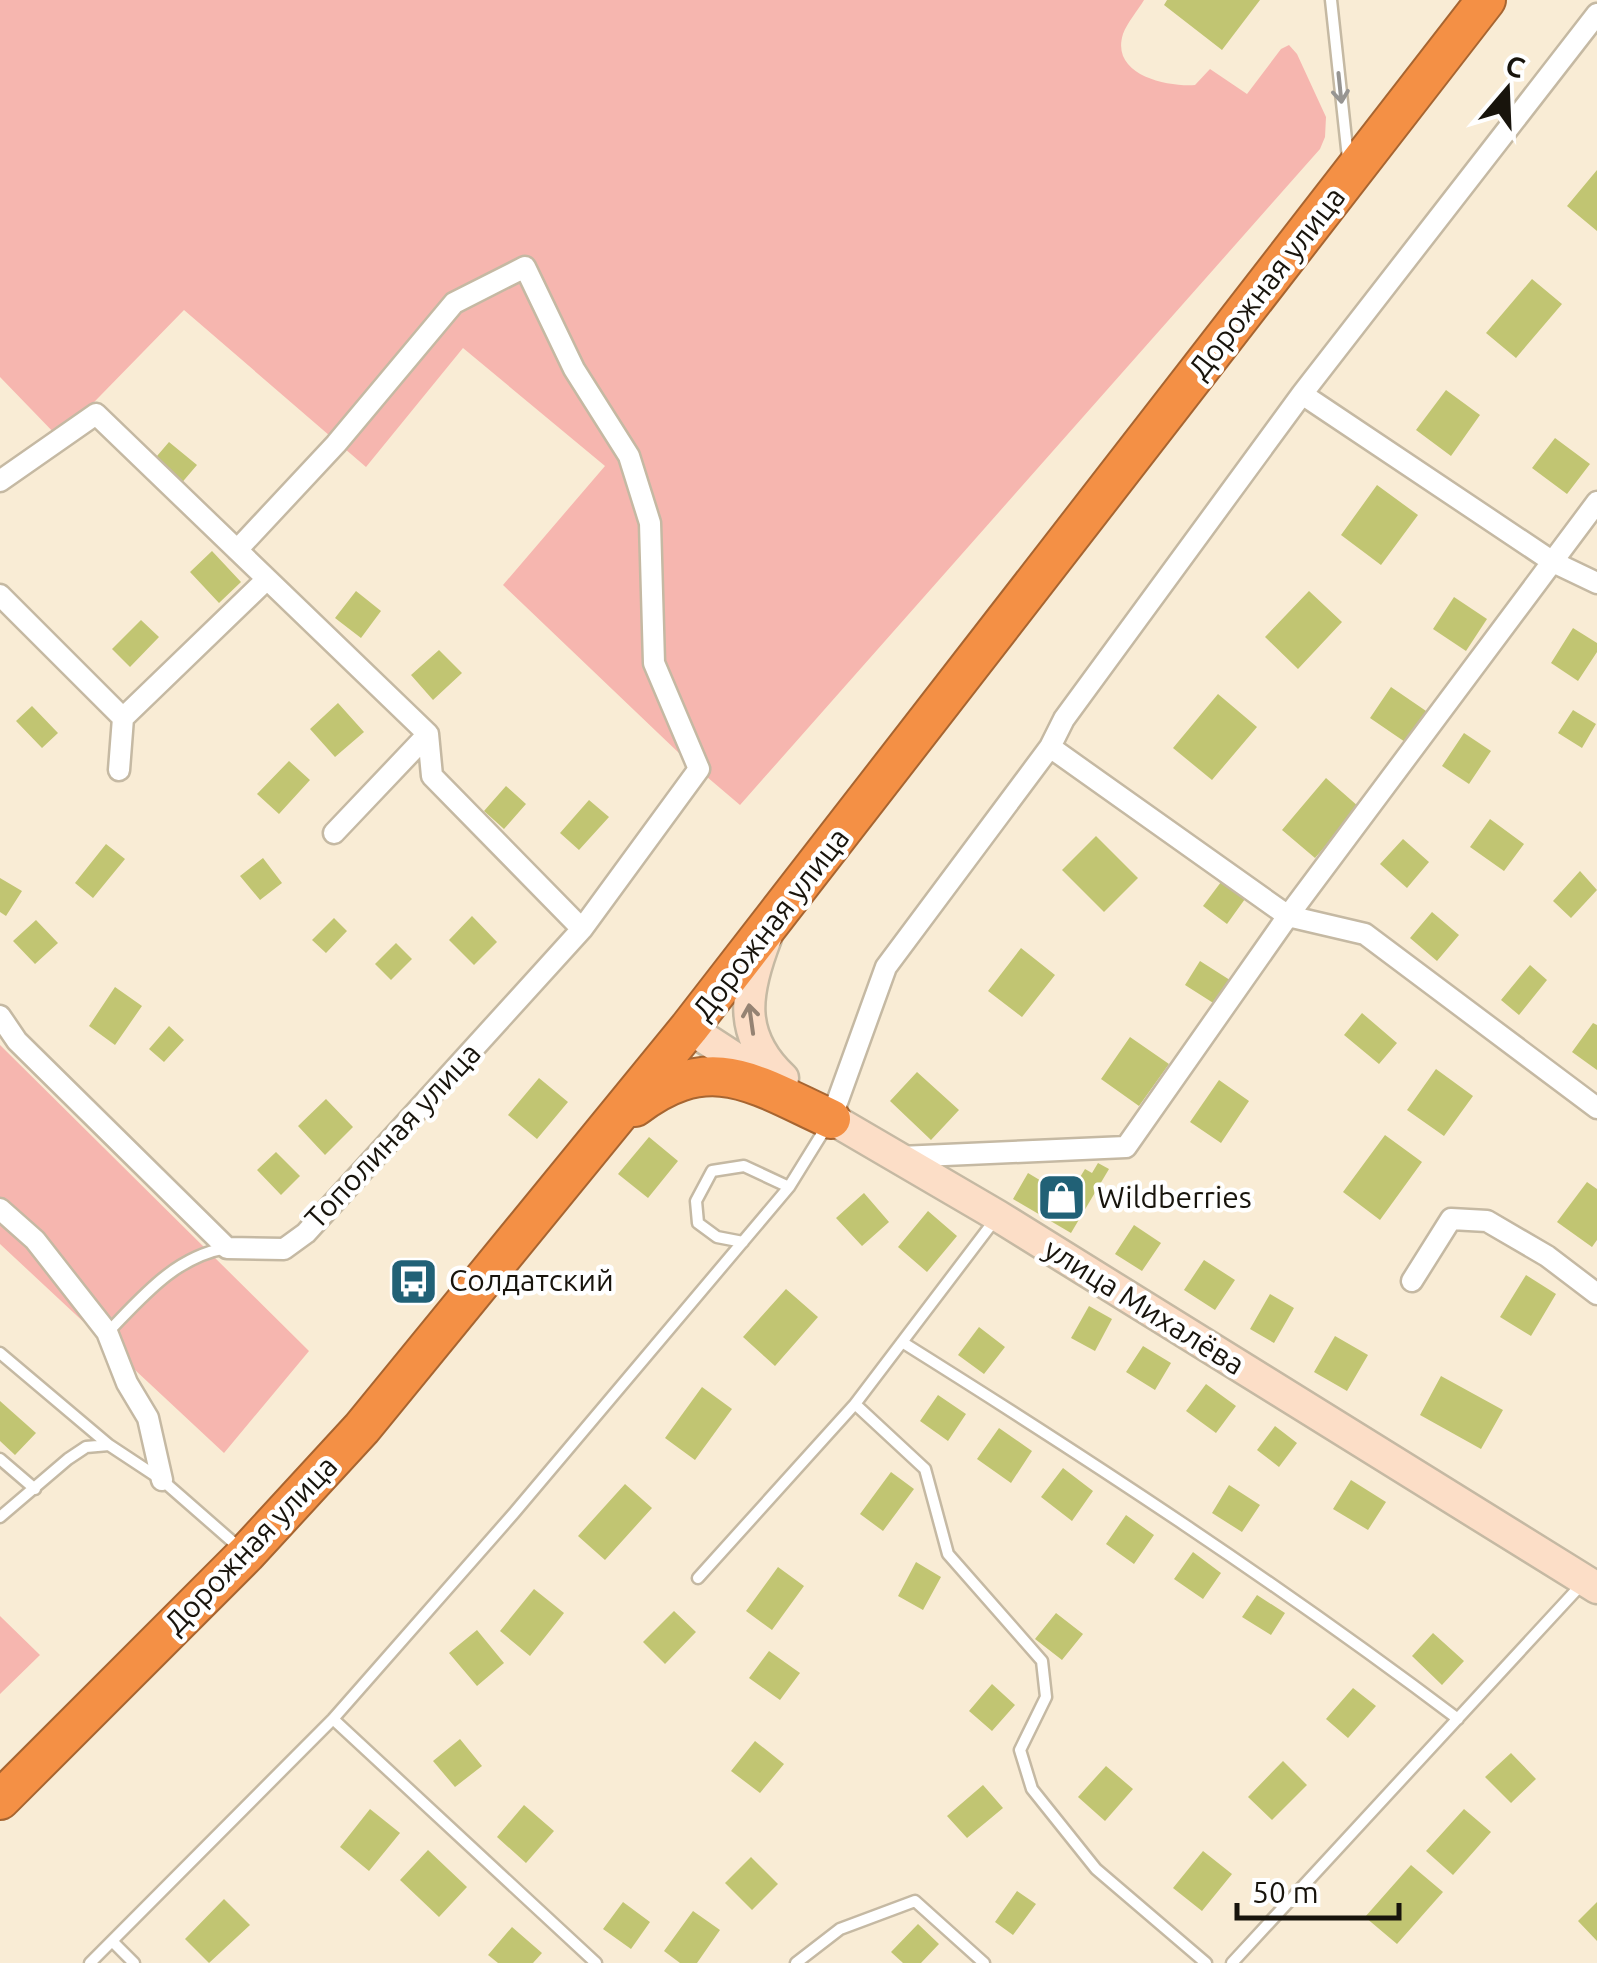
<svg xmlns="http://www.w3.org/2000/svg" width="1597" height="1963" viewBox="0 0 1597 1963" font-family="Ubuntu,sans-serif">
<style>
.green{fill:#f6b6af}
.building{fill:#c1c572}
.lines{fill:none;stroke-linecap:round;stroke-linejoin:round}
.lane-casing{stroke:#c5b9a3;stroke-width:15}
.street-casing{stroke:#c5b9a3;stroke-width:25}
.secondary-casing{stroke:#c5b9a3;stroke-width:35}
.highway-casing{stroke:#a76531;stroke-width:42}
.lane{stroke:#fff;stroke-width:10}
.street{stroke:#fff;stroke-width:20}
.secondary{stroke:#fcdec7;stroke-width:30}
.highway{stroke:#f49045;stroke-width:38}
.oneway{stroke:#979592}
.oneway2{stroke:#958373}
.labels{text-anchor:middle;stroke-width:9;stroke-linejoin:round;paint-order:stroke}
.street-label{font-size:30px;fill:#18140c;stroke:#fff}
.poi-label{font-size:30px;fill:#18140c;stroke:#fff;text-anchor:start}
</style>
<rect width="100%" height="100%" fill="#f9ecd5"/>
<path class="green" d="M0,0H1144C1138,10 1127,23 1123,34C1110,75 1167,87 1195,85L1210,69L1247,94L1281,49L1289,45L1297,54L1326,117L1325,137L1320,149L740,805L680,754L503,585L605,466L463,348L366,467L184,310L59,438L0,377Z
M0,1045L309,1351L224,1453L0,1244Z
M0,1616L40,1655L0,1694Z"/>
<path class="building" d="M1167,0H1260L1222,50L1164,5Z
M1597,170V231L1567,206Z
M1532,279L1562,304L1516,358L1486,333Z
M1446,390L1480,415L1451,456L1416,430Z
M1555,438L1590,464L1567,494L1532,468Z
M169,442L197,465L179,486L151,463Z
M1377,485L1418,515L1381,565L1341,535Z
M212,551L241,582L219,603L190,572Z
M356,591L381,611L361,638L335,618Z
M1309,591L1342,622L1298,669L1265,637Z
M1454,597L1487,619L1466,651L1433,629Z
M141,620L159,637L130,667L112,649Z
M1573,628L1597,643V652L1578,681L1551,663Z
M439,650L462,673L433,700L411,675Z
M1391,687L1429,713L1408,744L1370,718Z
M1218,694L1257,727L1212,780L1173,748Z
M338,703L364,732L335,757L310,729Z
M32,706L58,733L42,748L16,721Z
M1573,710L1596,724L1582,748L1558,733Z
M1464,733L1491,751L1469,784L1442,766Z
M289,761L310,780L279,814L257,794Z
M1326,778L1359,807L1315,858L1282,830Z
M506,786L526,804L504,829L484,811Z
M589,800L609,817L579,850L560,833Z
M1490,819L1524,844L1504,871L1470,847Z
M1096,836L1138,878L1104,912L1062,870Z
M1403,839L1429,862L1407,888L1380,864Z
M106,844L125,859L93,898L75,883Z
M263,858L282,883L260,900L240,876Z
M1580,871L1597,890L1571,918L1553,901Z
M0,878L22,891L6,916L0,912Z
M1221,882L1245,899L1227,924L1203,906Z
M1432,912L1459,935L1437,961L1410,938Z
M472,916L497,942L474,965L449,940Z
M334,918L347,931L326,953L312,940Z
M36,920L58,943L35,964L13,941Z
M396,943L412,959L391,980L375,964Z
M1021,948L1055,975L1022,1017L988,991Z
M1200,961L1233,982L1218,1006L1185,985Z
M1530,965L1547,980L1519,1015L1501,1000Z
M115,987L142,1006L115,1045L89,1026Z
M1362,1013L1397,1043L1379,1064L1344,1035Z
M1593,1023L1597,1025V1070L1572,1052Z
M169,1026L184,1040L164,1062L149,1049Z
M1130,1037L1169,1064L1139,1106L1101,1079Z
M1436,1069L1473,1096L1444,1136L1407,1110Z
M917,1072L959,1110L931,1140L890,1101Z
M539,1078L568,1102L537,1139L508,1115Z
M1219,1080L1249,1101L1221,1143L1190,1122Z
M326,1099L353,1127L325,1155L298,1126Z
M1385,1135L1422,1162L1380,1220L1343,1192Z
M649,1137L678,1161L648,1198L618,1174Z
M276,1152L300,1176L281,1195L257,1170Z
M1098,1163L1109,1169L1071,1233L1013,1199L1028,1173L1068,1197L1085,1169L1092,1173Z
M1587,1182L1597,1189V1240L1592,1247L1557,1222Z
M864,1193L889,1222L862,1246L836,1218Z
M928,1211L957,1236L927,1272L898,1247Z
M1134,1225L1161,1243L1142,1271L1115,1254Z
M1204,1260L1235,1280L1215,1310L1184,1290Z
M1526,1275L1556,1294L1531,1336L1500,1317Z
M786,1289L818,1317L775,1366L743,1337Z
M1270,1294L1294,1308L1274,1343L1250,1329Z
M1089,1306L1112,1319L1095,1351L1071,1338Z
M979,1327L1005,1347L984,1374L958,1355Z
M1335,1336L1368,1355L1347,1391L1314,1372Z
M1143,1346L1171,1363L1155,1390L1126,1372Z
M1441,1376L1503,1410L1481,1449L1420,1415Z
M1206,1384L1236,1406L1216,1433L1186,1411Z
M702,1387L732,1409L695,1460L665,1438Z
M938,1395L966,1414L948,1441L920,1421Z
M0,1401L36,1433L15,1455L0,1441Z
M1275,1426L1297,1443L1279,1467L1257,1450Z
M999,1428L1032,1451L1011,1483L977,1459Z
M1063,1468L1093,1491L1072,1521L1041,1497Z
M891,1472L914,1489L883,1531L860,1514Z
M1351,1480L1386,1502L1368,1530L1333,1509Z
M625,1484L652,1508L605,1560L578,1536Z
M1229,1485L1260,1505L1242,1532L1212,1513Z
M1126,1515L1154,1535L1134,1564L1106,1544Z
M1193,1552L1221,1573L1203,1599L1174,1579Z
M916,1562L941,1577L923,1610L898,1596Z
M778,1567L804,1586L772,1630L746,1611Z
M534,1589L564,1613L530,1656L500,1631Z
M1257,1595L1285,1613L1271,1635L1242,1617Z
M674,1611L696,1632L665,1664L643,1642Z
M1056,1613L1083,1634L1062,1660L1035,1639Z
M477,1630L504,1663L477,1686L449,1653Z
M1433,1633L1464,1661L1442,1685L1412,1656Z
M769,1651L800,1673L780,1700L749,1678Z
M992,1684L1015,1705L992,1731L969,1711Z
M1353,1688L1376,1706L1348,1738L1326,1719Z
M460,1739L482,1766L455,1787L433,1761Z
M755,1741L784,1764L760,1793L731,1771Z
M1511,1753L1536,1779L1511,1803L1485,1777Z
M1283,1761L1307,1785L1272,1820L1248,1797Z
M1106,1766L1133,1789L1105,1821L1078,1797Z
M983,1785L1003,1808L967,1838L947,1816Z
M524,1805L554,1831L526,1863L497,1837Z
M370,1809L400,1833L369,1871L340,1847Z
M1464,1809L1491,1832L1453,1875L1426,1851Z
M428,1850L467,1887L439,1917L400,1880Z
M1203,1851L1232,1874L1202,1911L1173,1888Z
M751,1857L778,1884L752,1910L725,1883Z
M1411,1865L1443,1892L1397,1944L1365,1917Z
M1017,1891L1036,1904L1013,1935L995,1922Z
M224,1899L250,1925L209,1963L185,1939Z
M623,1902L650,1922L631,1949L603,1929Z
M1597,1902V1941L1578,1921Z
M693,1911L720,1930L697,1963H680L664,1951Z
M918,1924L939,1944L921,1963H903L891,1952Z
M512,1927L542,1953L533,1963H498L488,1955Z"/>
<g class="lines">
<defs>
<path id="lane" d="M1331,0L1348,158
M743,1242L717,1237L698,1223L696,1201L712,1171L744,1166L789,1187
M108,1332C143,1296 175,1257 226,1248
M902,1342C1092,1461 1279,1584 1458,1719
M0,1353L109,1445L162,1480L242,1550
M855,1404L925,1469L948,1554L1042,1661L1046,1697L1020,1750L1032,1789L1096,1869L1206,1963
M0,1459L35,1489
M0,1517L68,1459L86,1447L109,1445
M698,1578L855,1404L997,1217
M333,1719L596,1963
M112,1941L134,1963
M90,1963L333,1719L514,1513L789,1187L828,1124
M796,1963L840,1929L915,1901L984,1963
M1232,1963L1581,1585"/>
<path id="street" d="M1302,394L1553,562L1597,583
M0,481L96,414L428,734L432,776L582,929
M0,595L123,718
M1050,747L1288,916L1365,934L1597,1108
M119,770L123,718L267,579
M334,833L428,734
M0,1016L17,1041L227,1248L284,1249L306,1233L582,929L699,769L654,663L650,523L629,456L574,369L525,267L454,303L336,444L237,550
M831,1119L886,967L1050,747L1064,719L1302,394L1597,14
M900,1157L1126,1147L1288,916L1597,502
M0,1209L35,1240L107,1332L127,1383L148,1418L162,1480
M1412,1281L1451,1219L1487,1221L1547,1256L1597,1294"/>
<path id="secondary" d="M766,938C745,992 737,1035 783,1078
M689,1028L772,1082
M815,1109L998,1216L1597,1588"/>
<path id="highway" d="M635,1107C711,1049 756,1085 831,1119
M0,1800L246,1554L362,1428L689,1028L1486,0"/>
</defs>
<use href="#lane" class="lane-casing"/>
<use href="#street" class="street-casing"/>
<use href="#secondary" class="secondary-casing"/>
<use href="#highway" class="highway-casing"/>
<use href="#lane" class="lane"/>
<use href="#street" class="street"/>
<use href="#secondary" class="secondary"/>
<use href="#highway" class="highway"/>
</g>
<defs><path id="oneway-shaft" d="M-6 0H5M1.5-3L5.5 0L1.5 3" fill="none" stroke-width="1.6" stroke-linecap="round" stroke-linejoin="round" transform="scale(2.5)"/></defs>
<use class="oneway" href="#oneway-shaft" transform="translate(1340 88) rotate(84)"/>
<use class="oneway2" href="#oneway-shaft" transform="translate(751 1019) rotate(-98)"/>
<defs>
<symbol id="shop-square" viewBox="-11 -11 22 22"><rect x="-9" y="-9" width="18" height="18" rx="4" fill="#216176" stroke="#fff"/><path d="M-5-2.5h2.3a2.7 3.5 0 0 1 5.4 0H5L5.5 6h-11ZM-1.5-2.5h3a1.5 2.3 0 0 0-3 0Z" fill="#fff"/></symbol>
<symbol id="bus-square" viewBox="-11 -11 22 22"><rect x="-9" y="-9" width="18" height="18" rx="4" fill="#216176" stroke="#fff"/><path d="M-5-6H5V4H4V6H2V4H-2V6H-4V4H-5ZM-3.5-4V0h7V-4ZM-3.5 1.2v1.5H-2V1.2ZM2 1.2v1.5H3.5V1.2Z" fill="#fff"/></symbol>
</defs>
<g fill-rule="evenodd">
<use href="#shop-square" x="1034" y="1170" width="55" height="55"/>
<use href="#bus-square" x="386" y="1254" width="55" height="55"/>
</g>
<g class="labels">
<g class="street-label">
<text transform="translate(1267 283) rotate(-52)" y="10">Дорожная улица</text>
<text transform="translate(771 924) rotate(-52)" y="10">Дорожная улица</text>
<text transform="translate(393 1136) rotate(-47)" y="10">Тополиная улица</text>
<text transform="translate(1144 1307) rotate(32)" y="10">улица Михалёва</text>
<text transform="translate(251 1545) rotate(-46)" y="10">Дорожная улица</text>
</g>
<g class="poi-label">
<text x="1097" y="1208">Wildberries</text>
<text x="449" y="1291">Солдатский</text>
</g>
</g>
<g transform="translate(1507 90) rotate(19)" stroke="#ffffff" stroke-width="8" paint-order="stroke">
<path d="M0-8L18 38L0 25L-18 38Z" fill="#18140c"/>
<text y="-15" font-size="28" font-weight="bold" text-anchor="middle" fill="#18140c">С</text>
</g>
<path d="M1237 1903v15h162v-15" fill="none" stroke="#18140c" stroke-width="5"/>
<text x="1252" y="1903" font-size="30" fill="#18140c" stroke="#ffffff" stroke-width="8" paint-order="stroke">50 m</text>
</svg>
